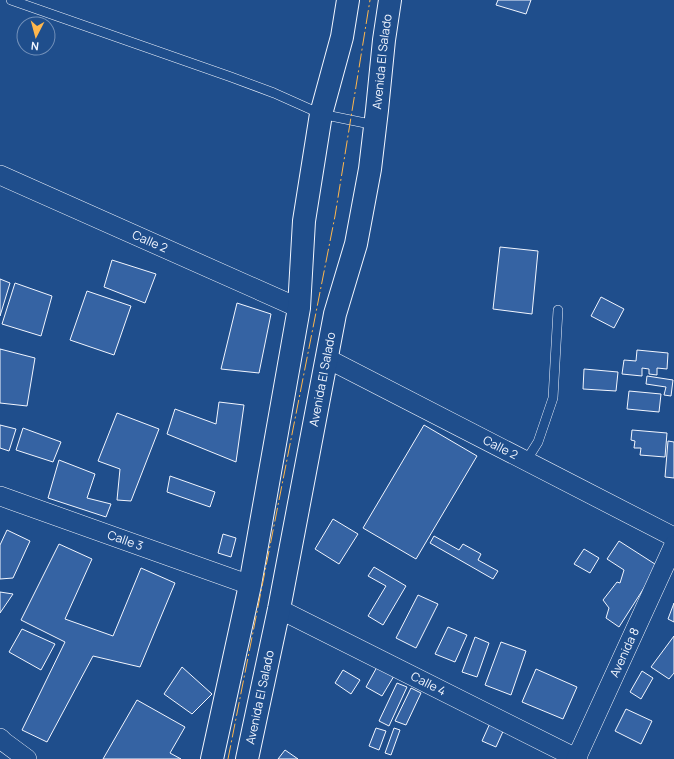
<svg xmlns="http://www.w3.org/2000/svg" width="674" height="759" viewBox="0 0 674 759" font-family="Manrope,sans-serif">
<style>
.building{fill:#3563a3;stroke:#f2f6ff}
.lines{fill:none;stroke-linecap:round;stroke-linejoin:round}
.service-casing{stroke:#f2f6ff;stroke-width:10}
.minor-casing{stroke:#f2f6ff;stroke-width:20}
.primary-casing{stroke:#f2f6ff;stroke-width:24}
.service{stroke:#1f4e8c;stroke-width:9}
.minor{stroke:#1f4e8c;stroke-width:19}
.primary{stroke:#1f4e8c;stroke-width:22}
.power{stroke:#ffb74d;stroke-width:1;stroke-dasharray:14 3 2 3;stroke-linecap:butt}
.labels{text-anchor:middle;stroke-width:3;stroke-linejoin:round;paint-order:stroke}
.street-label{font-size:12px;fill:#f2f6ff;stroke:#1f4e8c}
</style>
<rect width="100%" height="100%" fill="#1f4e8c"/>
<path class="building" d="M498,0H531L526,14L496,5Z
M500,247L538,251L532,314L493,309Z
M112,260L156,274L145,303L104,287Z
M0,279L10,283L0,316Z
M15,283L52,296L41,336L2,324Z
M87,291L131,306L114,355L70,340Z
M601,297L624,309L614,328L591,316Z
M237,303L271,314L259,373L221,369Z
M0,349L35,358L27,406L0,403Z
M637,350L668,353L667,369L657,368V375L649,374V369L642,368V376L622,374L624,360L636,361Z
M584,369L618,372L616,391L583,389Z
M647,376L673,380L671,396L664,395L666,387L646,384Z
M629,391L661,394L659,412L627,409Z
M219,402L244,405L236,462L167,434L175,409L216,424Z
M117,413L159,429L131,501L117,500L120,469L98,461Z
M0,425L16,429L9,451L0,448Z
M424,425L477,456L416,559L363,528Z
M23,428L61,442L53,462L16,450Z
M632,430L667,433L665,457L640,455L641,448H634L635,441L631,440Z
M668,441L674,442V478L665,477Z
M59,460L95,474L87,498L111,504L106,517L48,498Z
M170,476L215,492L210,507L167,492Z
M333,519L358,534L339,564L315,549Z
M7,530L30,541L13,578L0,579V545Z
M223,534L236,538L231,557L218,553Z
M434,536L459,550L463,544L481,554L478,560L498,571L493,579L430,543Z
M619,541L658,566L619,627L606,618L609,608L603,600L617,582L620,583L624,570L607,559Z
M59,544L92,559L65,619L113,636L141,568L175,583L140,667L93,656L47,742L22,730L65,642L21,620Z
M584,549L599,558L590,573L574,564Z
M374,567L406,586L383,625L368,616L386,586L368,576Z
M0,592L13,594L0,613Z
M418,595L438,604L416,648L396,638Z
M674,603V622L668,619Z
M448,627L467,635L455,662L435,654Z
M22,629L55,644L41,670L9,652Z
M674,636V673L669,679L651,667Z
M475,637L489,643L477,677L462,672Z
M501,642L526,651L511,695L485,685Z
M182,667L212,694L192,714L164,694Z
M377,667L394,676L382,696L366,687Z
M536,669L577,687L563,719L522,702Z
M343,670L360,680L351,694L335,683Z
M642,671L653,678L641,699L630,692Z
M397,683L407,687L389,726L379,721Z
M411,688L421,693L406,725L395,721Z
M137,700L185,727L170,753L181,759H103Z
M626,709L652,721L641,744L615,731Z
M491,721L505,727L496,747L482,741Z
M376,728L386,731L379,750L369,746Z
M394,728L400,730L391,755L385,753Z
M285,750L298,759H278Z"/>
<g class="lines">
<defs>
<path id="service" d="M11,0L231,77L274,93L321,114L375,125
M526,461L538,442L553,398L558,310"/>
<g id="minor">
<path id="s1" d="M0,175L299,308"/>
<path id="s2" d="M326,358L674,537"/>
<path id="s3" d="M0,496L250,585"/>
<path id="s4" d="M279,609L578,759"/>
<path d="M0,738L4,742L27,759"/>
<path id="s5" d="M576,759L674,545"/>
</g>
<g id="primary">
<path d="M212,759L250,585L299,308L304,221L321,114L342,37L348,0"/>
<path id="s6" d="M247,759L279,609L335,314L356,244L370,169L377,110L384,40L390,0"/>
</g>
</defs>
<use href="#service" class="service-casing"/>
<use href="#minor" class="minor-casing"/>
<use href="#primary" class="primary-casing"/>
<use href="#service" class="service"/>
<use href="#minor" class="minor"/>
<use href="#primary" class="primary"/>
<path class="power" d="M228,759L335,216L370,0"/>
</g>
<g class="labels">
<g class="street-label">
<text dy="4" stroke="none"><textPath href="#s6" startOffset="711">Avenida El Salado</textPath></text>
<text dy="4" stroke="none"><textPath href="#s1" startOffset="164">Calle 2</textPath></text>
<text dy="4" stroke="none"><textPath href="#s6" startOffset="387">Avenida El Salado</textPath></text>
<text dy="4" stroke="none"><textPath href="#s2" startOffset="196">Calle 2</textPath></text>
<text dy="4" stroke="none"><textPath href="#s3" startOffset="133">Calle 3</textPath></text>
<text dy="4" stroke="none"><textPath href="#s5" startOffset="117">Avenida 8</textPath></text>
<text dy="4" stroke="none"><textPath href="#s4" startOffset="167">Calle 4</textPath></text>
<text dy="4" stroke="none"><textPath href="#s6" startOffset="63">Avenida El Salado</textPath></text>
</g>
</g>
<g transform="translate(36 36) rotate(186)"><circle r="19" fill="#1f4e8c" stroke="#7391ba"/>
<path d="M0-3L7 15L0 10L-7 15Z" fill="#ffb74d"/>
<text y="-6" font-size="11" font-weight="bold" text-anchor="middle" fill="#f2f6ff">N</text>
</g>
</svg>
